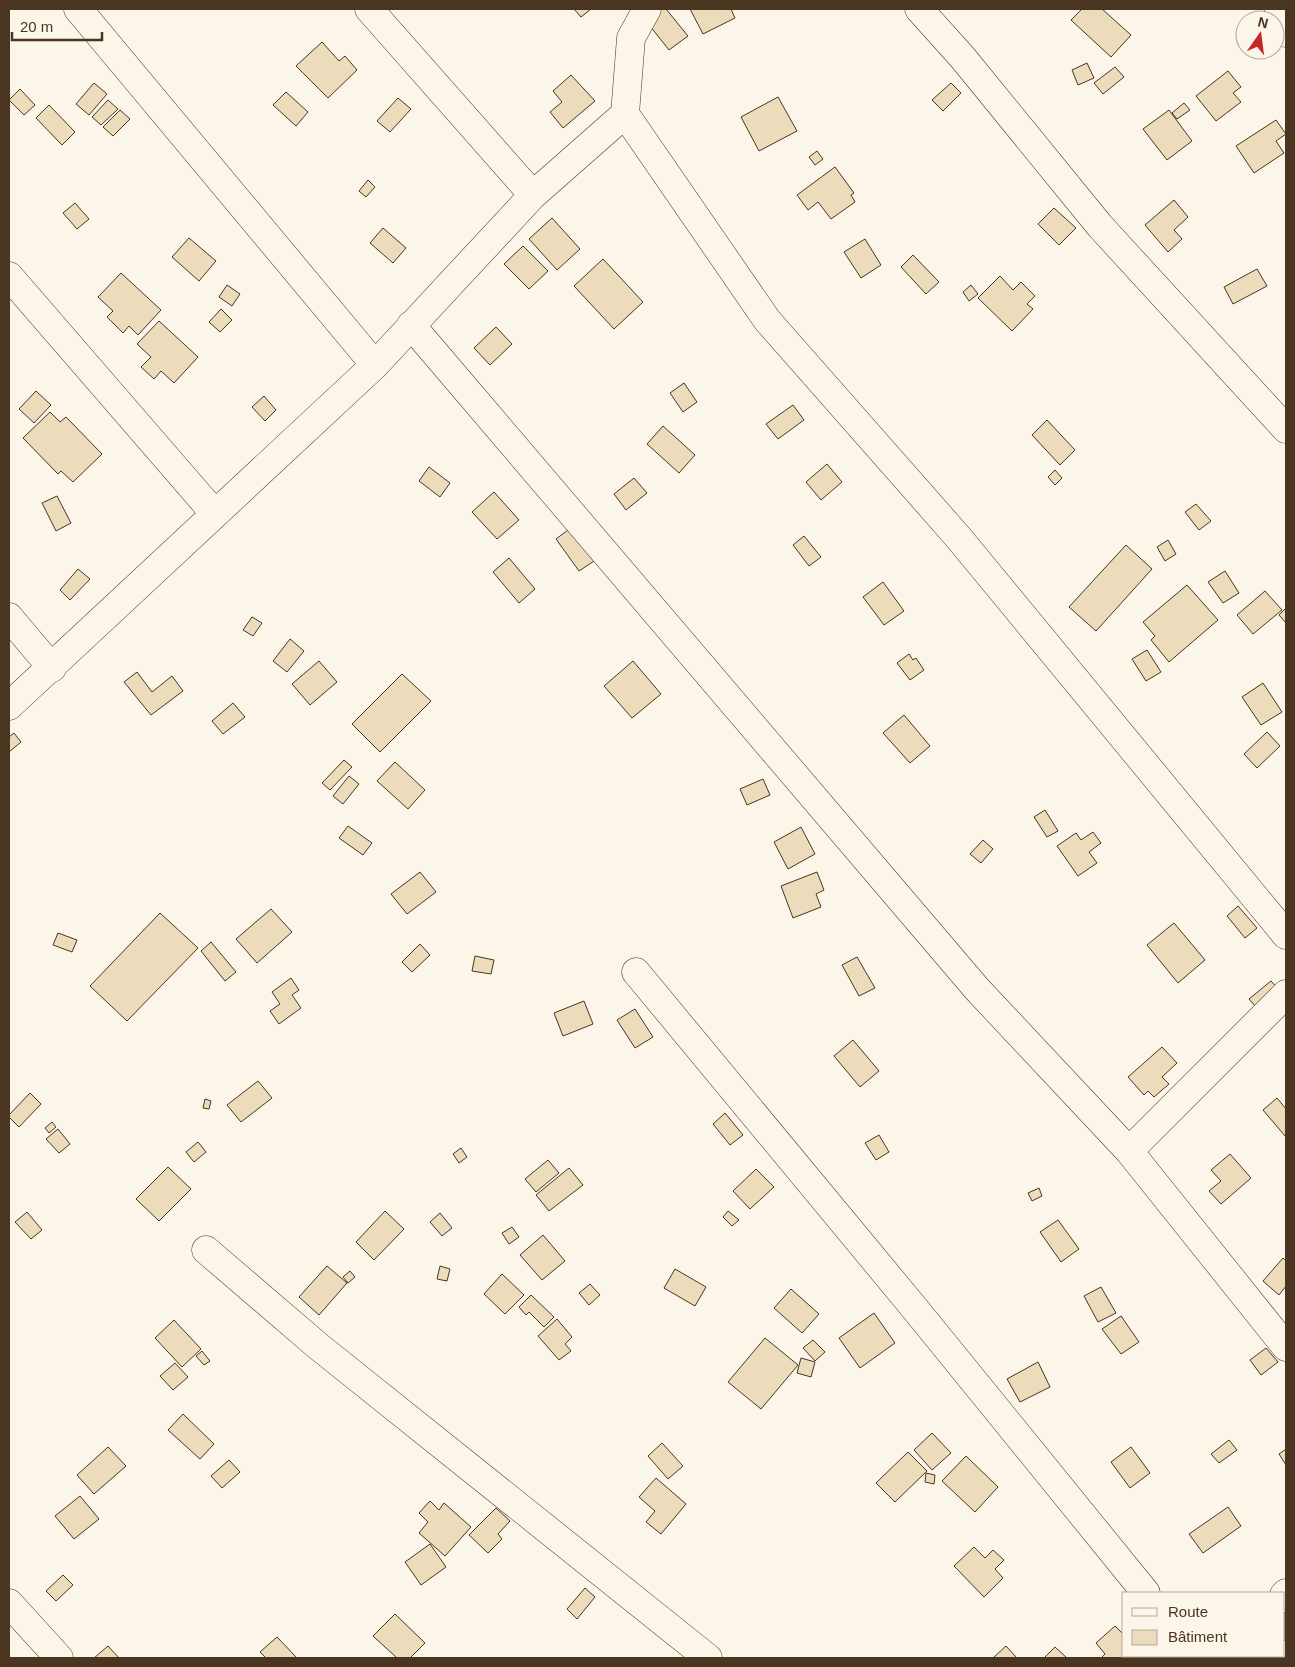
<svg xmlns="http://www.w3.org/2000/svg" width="1295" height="1667" viewBox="0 0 1295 1667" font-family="Arial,sans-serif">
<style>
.building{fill:#ecdcbc;stroke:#4a3520}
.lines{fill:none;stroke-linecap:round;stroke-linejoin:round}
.street-casing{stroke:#4a3520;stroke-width:29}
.street{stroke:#fbf6e9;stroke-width:28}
</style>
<rect width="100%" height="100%" fill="#fbf6e9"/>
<path class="building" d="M574,9H591L581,17Z
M662,9H666L688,36L669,50L646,21Z
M690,9H731L735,18L703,34Z
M1082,9H1102L1131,35L1111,57L1071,20Z
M322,42L339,61L345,56L357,70L328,98L296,66Z
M1087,63L1094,78L1078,85L1072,70Z
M1115,67L1124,77L1103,94L1094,83Z
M1228,71L1241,87L1233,93L1241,102L1216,121L1196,96Z
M571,75L595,101L563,128L550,112L562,102L553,91Z
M94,83L107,94L89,115L76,104Z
M951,83L961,93L943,111L932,100Z
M20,89L35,105L24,115L9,100Z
M286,92L308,112L296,126L273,105Z
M778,97L797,131L759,151L741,117Z
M398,98L411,109L390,132L377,121Z
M108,100L118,109L101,125L92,117Z
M1184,103L1190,110L1177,119L1172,113Z
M49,105L75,132L62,145L36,118Z
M120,110L130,119L113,136L103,127Z
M1169,110L1192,141L1167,160L1143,129Z
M1276,120L1286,134L1276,141L1284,153L1254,173L1236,146Z
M817,151L823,159L815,165L809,157Z
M835,167L854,193L851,195L855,202L831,219L818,202L808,210L797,195Z
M368,180L375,187L366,197L359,191Z
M1174,200L1188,217L1174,230L1182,239L1168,252L1145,225Z
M75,203L89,219L77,229L63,213Z
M1054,208L1076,228L1059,245L1038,224Z
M552,218L580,249L557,270L529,239Z
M383,228L406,248L393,263L370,243Z
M189,238L216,261L199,281L172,257Z
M865,239L881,265L861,278L844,252Z
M523,246L548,271L529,289L504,264Z
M913,255L939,282L926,294L901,267Z
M603,259L643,302L614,329L574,286Z
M1257,269L1267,286L1233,304L1224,287Z
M121,273L161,310L138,335L129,326L123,333L107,317L113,311L98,297Z
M1000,276L1013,290L1021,282L1035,296L1027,304L1033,309L1012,331L978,298Z
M227,285L240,294L232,306L219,297Z
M971,285L978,294L969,301L963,292Z
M221,309L232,320L220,332L209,322Z
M159,321L198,357L174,383L161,371L154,379L141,367L151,357L137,344Z
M496,327L512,344L490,365L474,348Z
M684,383L697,402L683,412L670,393Z
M36,391L51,405L34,423L19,409Z
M264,396L276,410L265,421L252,407Z
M793,405L804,420L778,439L766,424Z
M50,412L60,422L66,417L102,454L73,482L61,471L58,474L23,438Z
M1047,420L1075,450L1060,465L1032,435Z
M663,426L695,455L679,473L647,444Z
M827,464L842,482L821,500L806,482Z
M429,467L450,483L440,497L419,481Z
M1055,470L1062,478L1055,485L1048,477Z
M634,478L647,493L626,510L614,494Z
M494,492L519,520L497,539L472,512Z
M57,496L71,523L56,531L42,503Z
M1196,504L1211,521L1199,530L1185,512Z
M576,524L600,557L579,571L556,539Z
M804,536L821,557L809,566L793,545Z
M1168,540L1176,554L1165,561L1157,547Z
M1126,545L1152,569L1096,631L1069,607Z
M509,558L535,589L519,603L493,572Z
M78,569L90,579L70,600L60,590Z
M1225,571L1239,593L1223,603L1208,582Z
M883,582L904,611L884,625L863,597Z
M1187,585L1218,620L1169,662L1151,640L1155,636L1143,622Z
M1265,591L1282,610L1253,634L1237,615Z
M1286,608V623L1279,615Z
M252,617L262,623L253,636L243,630Z
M290,639L304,651L287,672L273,661Z
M1147,650L1161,672L1146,681L1132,659Z
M909,654L913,660L916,658L924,670L910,680L897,663Z
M319,661L337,682L310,705L292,684Z
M633,661L661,694L632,718L604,686Z
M137,672L152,692L172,676L183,691L151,715L124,682Z
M402,674L431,701L380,752L352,724Z
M1263,683L1282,712L1261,725L1242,697Z
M233,703L245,717L223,734L212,721Z
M904,715L930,746L910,763L883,733Z
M1267,732L1280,746L1257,768L1244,754Z
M14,733L21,742L9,752V737Z
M344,760L352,767L330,790L322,783Z
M395,762L425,790L408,809L377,781Z
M349,776L359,784L343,804L333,796Z
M763,779L770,795L747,805L740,789Z
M1045,810L1058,831L1047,837L1034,817Z
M348,826L372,843L363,855L339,838Z
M801,827L815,854L788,869L774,842Z
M1093,832L1101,843L1089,852L1097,863L1078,876L1057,846L1076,833L1081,840Z
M983,840L993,849L981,863L970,854Z
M420,872L436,892L407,914L391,894Z
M817,872L824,890L816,894L821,907L793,918L781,886Z
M1238,906L1257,928L1245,938L1227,916Z
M271,909L292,932L257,963L236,939Z
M160,913L198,948L127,1021L90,986Z
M1174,923L1205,960L1178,983L1147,945Z
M58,933L77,940L72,952L53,945Z
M211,942L236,972L225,981L201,951Z
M420,944L430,955L412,972L402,962Z
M475,956L494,960L491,974L472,971Z
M857,957L875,988L859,996L842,965Z
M291,978L299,990L292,995L301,1008L279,1024L270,1011L280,1004L272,992Z
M1271,981L1283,994L1261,1013L1249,999Z
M584,1001L593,1024L563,1036L554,1013Z
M635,1009L653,1037L635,1048L617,1020Z
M853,1040L879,1071L860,1087L834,1056Z
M1162,1047L1177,1063L1162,1077L1169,1084L1154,1097L1148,1091L1144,1095L1128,1077Z
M258,1081L272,1098L241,1122L227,1105Z
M30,1093L41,1104L19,1127L9,1117V1115Z
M1277,1098L1286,1109V1135L1285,1136L1263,1110Z
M205,1099L211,1101L209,1109L203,1108Z
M725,1113L743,1135L730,1145L713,1124Z
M52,1122L56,1127L49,1133L45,1128Z
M58,1129L70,1144L59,1153L46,1139Z
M879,1135L889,1152L876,1160L865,1143Z
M198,1142L206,1152L194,1162L186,1152Z
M461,1148L467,1157L459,1163L453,1154Z
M1230,1154L1251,1178L1221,1204L1209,1191L1221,1181L1211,1170Z
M548,1160L559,1173L536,1192L525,1179Z
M168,1167L191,1189L159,1221L136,1199Z
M569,1168L583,1185L549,1211L536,1195Z
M756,1169L774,1187L750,1209L733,1191Z
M1039,1188L1042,1196L1032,1201L1028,1193Z
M385,1211L404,1229L374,1260L356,1242Z
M728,1211L739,1220L732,1226L723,1217Z
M27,1212L42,1230L31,1239L15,1222Z
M440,1213L452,1228L442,1236L430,1222Z
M1058,1220L1079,1249L1061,1262L1040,1232Z
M512,1227L519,1237L509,1244L502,1233Z
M543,1235L565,1261L542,1280L520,1255Z
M1283,1258L1286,1261V1286L1279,1295L1263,1281Z
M327,1266L347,1283L319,1315L299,1297Z
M440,1266L450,1269L447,1281L437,1279Z
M675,1269L706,1287L695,1306L664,1288Z
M350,1271L355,1277L348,1283L343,1277Z
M502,1274L524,1295L505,1314L484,1294Z
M590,1284L600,1295L589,1305L579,1293Z
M1101,1287L1116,1313L1098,1322L1084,1296Z
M791,1289L819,1314L802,1333L774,1308Z
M531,1295L554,1317L544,1327L529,1312L526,1315L519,1307Z
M874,1313L895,1343L860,1368L839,1338Z
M1121,1316L1139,1342L1121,1354L1102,1329Z
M557,1319L572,1337L565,1344L571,1351L559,1360L538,1336Z
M174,1320L201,1349L182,1367L155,1338Z
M765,1338L798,1365L761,1409L728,1382Z
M813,1340L825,1352L815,1361L803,1348Z
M1266,1348L1278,1362L1261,1375L1250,1360Z
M202,1351L210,1361L204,1365L196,1356Z
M801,1358L815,1362L811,1377L797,1373Z
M1038,1362L1050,1387L1020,1402L1007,1379Z
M175,1363L188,1377L173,1390L160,1376Z
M183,1414L214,1444L200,1459L168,1430Z
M932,1433L951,1453L932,1470L914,1450Z
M1229,1440L1237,1450L1219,1463L1211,1454Z
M662,1443L683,1466L668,1479L648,1456Z
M108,1447L126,1466L94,1494L77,1475Z
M1131,1447L1150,1473L1130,1488L1111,1462Z
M1286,1449V1465L1279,1454Z
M908,1452L927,1471L895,1502L876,1483Z
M966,1456L998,1487L975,1512L942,1481Z
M229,1460L240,1472L222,1488L211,1476Z
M926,1473L935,1475L934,1484L925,1482Z
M656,1478L686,1504L661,1534L646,1522L655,1511L639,1497Z
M80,1496L99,1519L74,1539L55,1516Z
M430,1501L439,1510L444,1503L471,1527L445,1556L419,1533L428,1522L419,1513Z
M1228,1507L1241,1526L1203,1553L1189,1534Z
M496,1508L510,1521L498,1534L502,1539L488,1553L469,1535Z
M430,1544L446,1567L421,1585L405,1562Z
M974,1547L985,1558L993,1550L1004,1560L995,1569L1003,1578L984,1597L954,1566Z
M63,1575L73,1585L56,1601L46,1591Z
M585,1588L595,1597L577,1619L567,1609Z
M1286,1611V1642L1284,1640V1613Z
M395,1614L425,1643L410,1658H397L373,1636Z
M1115,1626L1124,1635V1656H1161L1164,1658H1101L1105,1654L1096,1643Z
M277,1637L297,1658H266L260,1652Z
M108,1646L119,1658H94Z
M1006,1646L1017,1658H993Z
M1055,1647L1067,1658H1044Z"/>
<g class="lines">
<defs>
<path id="street" d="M78,9L375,365
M369,9L533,195
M919,9L963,58L1100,226L1286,429
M1275,20L1286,33
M625,114L767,320L958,537L1286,935
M9,276L215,514
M411,325L977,989L1129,1151L1286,1347
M9,617L52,668
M9,706L375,365L533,195L625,114L631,38L647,9
M636,972L916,1310L1146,1593
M1129,1151L1286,994
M206,1250L318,1346L708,1658
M1284,1595L1286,1593
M9,1603L59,1658
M1196,1656L1198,1658
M1222,1658L1224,1656"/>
</defs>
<use href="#street" class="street-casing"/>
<use href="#street" class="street"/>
</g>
<rect width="1295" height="1667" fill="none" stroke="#4a3520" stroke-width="20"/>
<rect x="1122" y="1592" width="162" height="65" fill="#fbf6e9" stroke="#b4a999"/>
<rect x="1132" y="1608" width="25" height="8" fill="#fbf6e9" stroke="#b4a999"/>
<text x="1168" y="1617" font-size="15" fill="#4a3520">Route</text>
<rect x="1132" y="1630" width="25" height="15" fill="#ecdcbc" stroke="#b4a999"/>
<text x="1168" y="1642" font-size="15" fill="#4a3520">Bâtiment</text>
<g transform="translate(1260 35) rotate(14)"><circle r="24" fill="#fbf6e9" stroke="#b4a999"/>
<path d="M0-4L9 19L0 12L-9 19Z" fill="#c62828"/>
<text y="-8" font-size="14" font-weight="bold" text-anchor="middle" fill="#4a3520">N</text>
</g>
<path d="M12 32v8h90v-8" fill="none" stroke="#4a3520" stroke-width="2.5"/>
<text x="20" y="32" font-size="15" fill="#4a3520" stroke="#fbf6e9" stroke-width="4" paint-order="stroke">20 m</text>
</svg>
